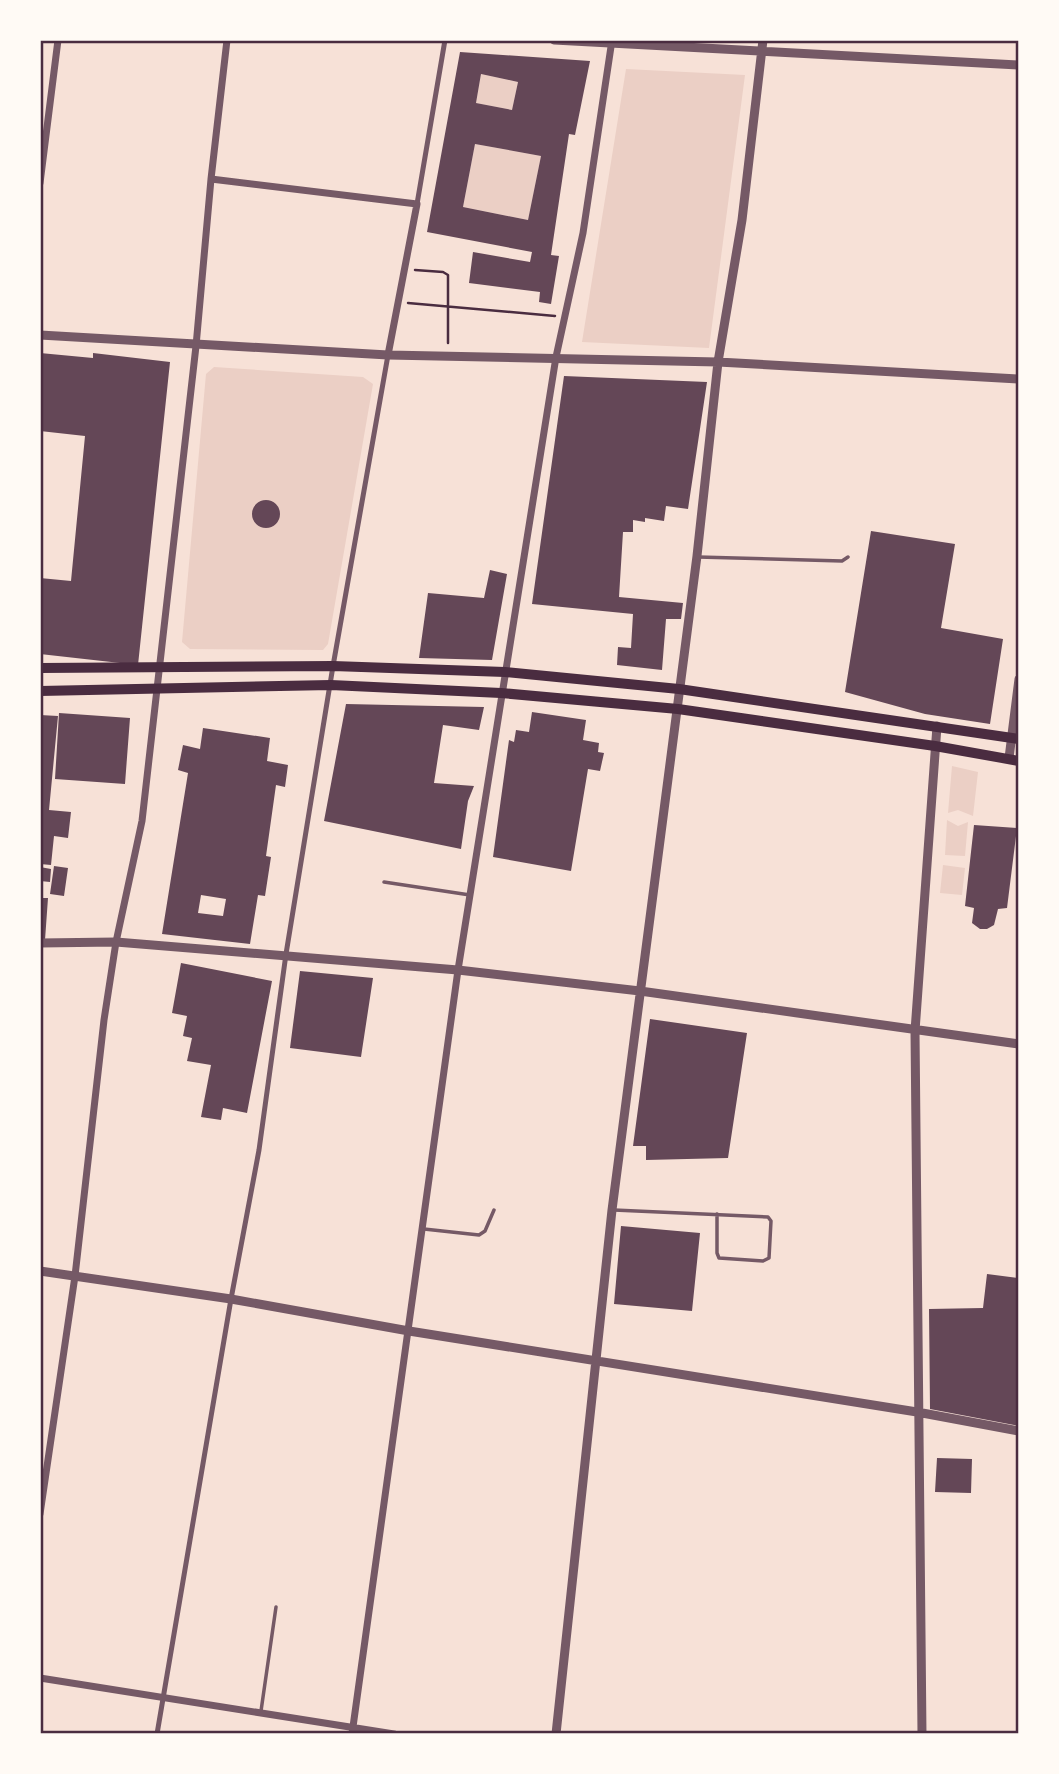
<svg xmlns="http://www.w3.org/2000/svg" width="1059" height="1774" viewBox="0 0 1059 1774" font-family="'Golos Text',sans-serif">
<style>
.green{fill:#ebcfc5;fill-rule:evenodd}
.building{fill:#644757;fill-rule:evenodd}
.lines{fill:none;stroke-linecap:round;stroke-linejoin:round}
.path{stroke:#4a2c40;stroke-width:2.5}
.service{stroke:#755966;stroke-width:3.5}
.pedestrian{stroke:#755966;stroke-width:5}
.minor{stroke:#755966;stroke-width:7}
.tertiary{stroke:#755966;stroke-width:9}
.secondary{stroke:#4a2c40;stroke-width:10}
.neatline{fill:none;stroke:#4a2c40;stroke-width:2.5}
</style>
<rect width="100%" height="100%" fill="#f7e1d7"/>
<path class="green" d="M626,69L745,75L709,348L582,342Z
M481,74L518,82L512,110L476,103Z
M475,144L541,156L528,220L463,207Z
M214,367L363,377L373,384L328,644L323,650L190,649L182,642L206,374ZM266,500L276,505L280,515L276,524L266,528L256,524L252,514L256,505Z
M952,766L978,772L973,816L958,810L948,813Z
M947,820L958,826L968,822L965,856L945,855Z
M943,865L965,868L962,895L940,893Z"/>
<path class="building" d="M460,52L590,61L575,135L569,134L551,255L559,256L551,304L539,302L540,292L469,283L473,252L530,262L532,252L427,232ZM481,74L518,82L512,110L476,103ZM475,144L541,156L528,220L463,207Z
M40,353L93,358V353L170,362L138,665L40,654V578L71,581L85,436L40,431Z
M564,376L707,382L688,509L666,506L664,521L645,518V522L633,520V532H623L619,597L683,603L681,619H666L662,670L617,665L618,647L631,648L633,614L532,604Z
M252 514a14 14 0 1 1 28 0a14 14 0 1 1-28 0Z
M871,531L955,544L941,628L1003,639L990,724L925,714L845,692Z
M490,570L507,574L492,660L419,658L428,593L484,598Z
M346,704L484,707L479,730L443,725L434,783L474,786L468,801L461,849L324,821Z
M532,712L586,720L583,740L599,743L598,752L604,753L600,771L588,769L571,871L493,857L509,740L514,742L516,730L529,732Z
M59,713L130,718L125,784L55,779Z
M40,715L58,716L49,810L71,812L68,838L54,836L51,865L40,864Z
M203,728L270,738L267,761L288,765L285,787L276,785L266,856L271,857L265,896L258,895L250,944L162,934L188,773L178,770L183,745L200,749ZM201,895L226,899L223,916L198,913Z
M974,825L1017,828L1007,908L998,909L994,925L987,929H980L972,923L974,908L965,906Z
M54,866L68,868L64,896L50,894Z
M40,867L51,869L50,882L40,881Z
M40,898H48L45,940L40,939Z
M181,963L272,981L247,1113L223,1108L221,1120L201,1117L211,1065L187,1061L192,1038L183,1036L187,1016L172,1013Z
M300,971L373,978L361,1057L290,1048Z
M650,1019L747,1033L728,1158L646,1160V1146H633Z
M621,1226L700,1233L692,1311L614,1304Z
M987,1274L1019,1278V1426L930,1409L929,1309L983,1308Z
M937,1458L972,1459L971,1493L935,1492Z"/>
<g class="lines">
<path class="path" d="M415,270L443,272L448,275V343
M408,303L555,316"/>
<path class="service" d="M698,557L842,561L848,557
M384,882L470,895
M614,1210L768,1217L771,1221L769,1258L763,1261L719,1258L717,1253V1214
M424,1229L479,1235L485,1231L494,1210
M261,1711L276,1607"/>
<path class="pedestrian" d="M417,204L445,40
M157,1734L231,1299L259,1150L286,954L333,666L388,355"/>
<path class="minor" d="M211,179L417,204L388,355
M40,183L58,40
M40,1514L75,1276L104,1020L116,942L142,821L196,346L211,179L227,40
M40,1678L394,1734
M352,1734L458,970L556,357L583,233L612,40"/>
<path class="tertiary" d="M554,40L1019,65
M40,335L388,355L718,362L1019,379
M1009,758L1019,679
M40,943L116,942L458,970L640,991L1019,1044
M40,1271L231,1299L409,1331L917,1412L1019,1431
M556,1734L612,1210L697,556L718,362L742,220L763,40
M922,1734L915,1031L937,726"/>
<path class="secondary" d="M40,668L333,666L505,672L679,689L1019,739
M40,691L331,685L501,693L678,709L935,746L1019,761"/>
</g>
<rect width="1059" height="1774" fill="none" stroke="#fffaf5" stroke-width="84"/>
<rect x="42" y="42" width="975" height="1690" class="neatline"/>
</svg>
